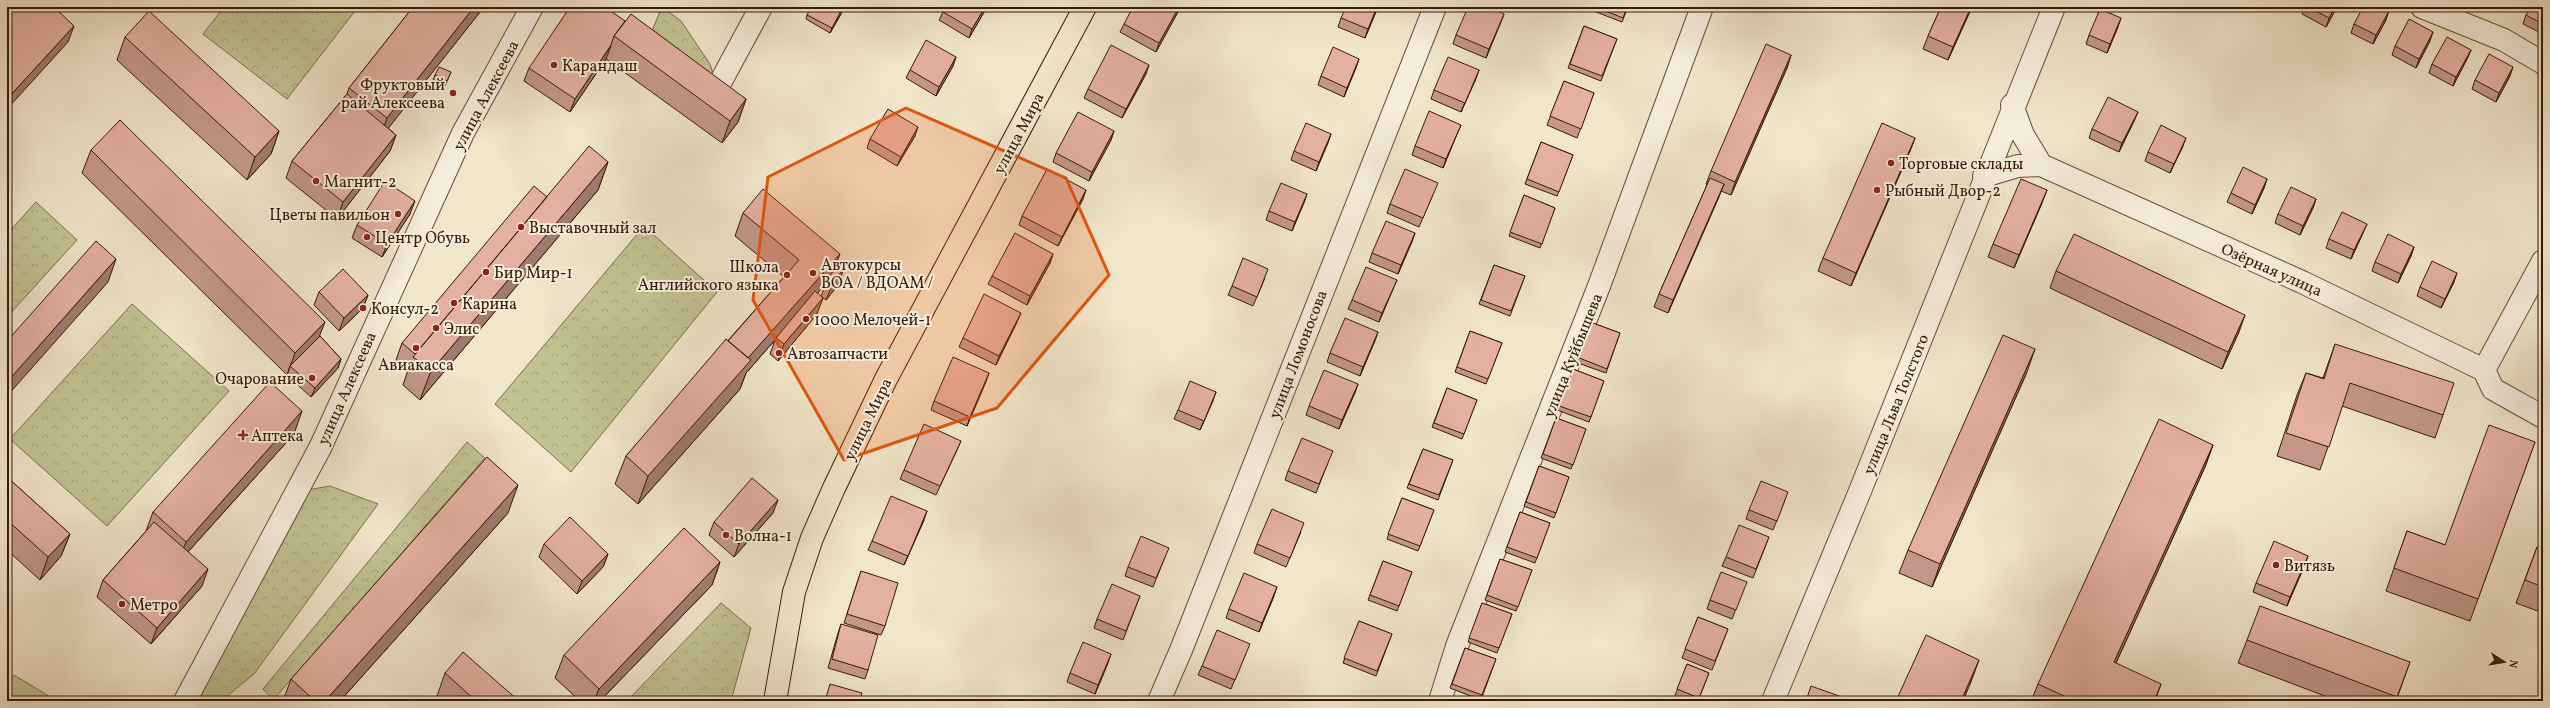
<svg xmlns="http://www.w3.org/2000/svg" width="2550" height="708" viewBox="0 0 2550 708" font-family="Vollkorn,serif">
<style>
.park{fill:url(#park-crowns);stroke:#7c6d4c}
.garden{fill:#c1c292;stroke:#7c6d4c}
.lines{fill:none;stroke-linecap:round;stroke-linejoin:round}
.minor-casing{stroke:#664b37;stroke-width:24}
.major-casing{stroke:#371806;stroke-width:24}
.minor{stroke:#f6eedd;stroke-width:22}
.major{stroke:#f1e5ca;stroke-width:22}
.wall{fill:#c4978a;stroke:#371806}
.shaded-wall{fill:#a07b71;stroke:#371806}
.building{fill:#e4b0a1;stroke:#371806}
.marked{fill:#df560c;fill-opacity:0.2;stroke:#df560c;stroke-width:3;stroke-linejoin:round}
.poi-dot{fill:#8f2418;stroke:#f6eedd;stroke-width:1.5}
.labels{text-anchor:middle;stroke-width:4;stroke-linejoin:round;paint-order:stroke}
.poi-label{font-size:16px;fill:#371806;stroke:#f6eedd;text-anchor:start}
.street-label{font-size:16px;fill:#371806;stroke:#f6eedd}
</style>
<defs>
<pattern id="park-crowns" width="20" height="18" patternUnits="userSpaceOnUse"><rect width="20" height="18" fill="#c1c292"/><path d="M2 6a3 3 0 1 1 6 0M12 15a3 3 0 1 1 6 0" fill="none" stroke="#a6a67c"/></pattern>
</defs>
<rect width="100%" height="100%" fill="#f1e5ca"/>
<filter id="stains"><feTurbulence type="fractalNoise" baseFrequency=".005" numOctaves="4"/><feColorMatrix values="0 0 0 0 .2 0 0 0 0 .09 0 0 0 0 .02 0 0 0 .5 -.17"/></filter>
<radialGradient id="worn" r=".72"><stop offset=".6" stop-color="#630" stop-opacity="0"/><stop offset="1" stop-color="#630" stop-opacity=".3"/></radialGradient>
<path class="park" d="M224,7H358L287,99L203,34Z
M662,7L681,21L710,64L719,93L646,45Z
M36,202L77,240L7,317V234Z
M644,226L717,292L571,472L495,404Z
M132,304L229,391L107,526L10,439Z
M467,442L485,458L273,700L263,689Z
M330,486L378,504L254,674L221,701H192L307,490Z
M721,603L751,628L731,701H627Z"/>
<path class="garden" d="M14,675L57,701H7V686Z"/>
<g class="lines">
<defs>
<path id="minor" d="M2422,7L2504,40L2543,63
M721,81L761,7
M2012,105L2023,135L2041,165
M1984,176L2018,166L2041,165L2302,282L2484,370L2493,389L2543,417
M2484,370L2543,261
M185,701L321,446L463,133L532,7
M1159,701L1181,650L1435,7
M1440,701L1457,646L1599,286L1702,7
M1773,701L1860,491L2054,7"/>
<path id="major" d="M775,701L794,592L812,538L834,488L886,379L1085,7"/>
</defs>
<use href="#minor" class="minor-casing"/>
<use href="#major" class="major-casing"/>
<use href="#minor" class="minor"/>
<use href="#major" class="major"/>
</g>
<path class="wall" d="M413,7H484L388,128L396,135L390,151L337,219L286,178L292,161L347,94L349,88Z
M987,7L969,38L939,20L943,12Z
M1378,7L1365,38L1338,27L1341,18Z
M1592,7H1628L1622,22L1591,10Z
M1941,7H1972L1948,60L1923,49L1928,36Z
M2304,7H2337L2326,27L2302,14Z
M2543,7V34L2523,24L2526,15Z
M1179,10L1156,52L1120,32L1124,24Z
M841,14L830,33L806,19L807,15Z
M1504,14L1486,58L1453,44L1456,35Z
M2386,20L2373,44L2351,33L2354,24Z
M625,21L746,99L738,122L722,143L606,59L570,112L524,81L529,68Z
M1584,26L1617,39L1601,81L1568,68Z
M2118,27L2107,53L2086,44L2089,35Z
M125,37L279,131L271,154L247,180L117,60Z
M2430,41L2416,68L2392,55L2395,46Z
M2471,50L2467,59L2453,86L2429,73L2432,64Z
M1791,55L1787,68L1731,195L1721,191L1668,313L1654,307L1659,294L1707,185L1706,184L1711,171Z
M956,57L953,66L936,96L906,78L910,70Z
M1359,59L1344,97L1318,85L1321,76Z
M1479,70L1461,112L1431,99L1434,90Z
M451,72L445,86L433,80L435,75Z
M1146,74L1122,118L1084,98L1088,89Z
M2510,76L2496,102L2472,89L2475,80Z
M1564,81L1594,93L1577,138L1547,125Z
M2138,112L2134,121L2119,152L2089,138L2092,129Z
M1114,131L1111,140L1089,181L1053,162L1056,153Z
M1331,134L1316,171L1291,160L1294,151Z
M1457,134L1443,168L1412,155L1415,146Z
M915,136L897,166L867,148L870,139Z
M1915,138L1910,151L1851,286L1818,271L1823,258Z
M1541,142L1573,155L1557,196L1525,184Z
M2183,146L2170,173L2145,161L2148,152Z
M91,150L320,336L341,359L338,368L311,397L287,375L82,173Z
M608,162L598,190L420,400L403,385L408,370L396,360L402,343L547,197Z
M2267,179L2264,188L2252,214L2227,202L2231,193Z
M1434,192L1419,227L1387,213L1390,204Z
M1307,194L1292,231L1266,220L1269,211Z
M1524,195L1555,208L1540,248L1509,236Z
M1083,199L1058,246L1019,225L1022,216Z
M2316,199L2313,208L2300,235L2275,223L2278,214Z
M2042,203L2014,268L1988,257L1993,244Z
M743,213L835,270L844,268L838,285L826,300L821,296L826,284L817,293V314L778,361L770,354L775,340L746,373L740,389L638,504L615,484L626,456L784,277L735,236Z
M410,214L382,257L352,238L357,225Z
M1415,233L1398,274L1369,262L1372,253Z
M2363,233L2351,259L2326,248L2329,239Z
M2414,247L2411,256L2398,283L2372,271L2375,262Z
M1053,254L1050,263L1027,305L988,284L992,276Z
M1494,265L1525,276L1510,316L1479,304Z
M2056,271L2239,332L2222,369L2050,288Z
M1265,278L1253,306L1228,295L1232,286Z
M2454,282L2441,308L2417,296L2420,287Z
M1393,289L1379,322L1348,309L1352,300Z
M319,292L368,295L363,308L339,331L314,305Z
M1017,322L996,365L959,347L963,338Z
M1590,322L1620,333L1606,373L1575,362Z
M1470,331L1502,343L1486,384L1455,372Z
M1378,332L1360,376L1327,362L1330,353Z
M2335,344L2443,415L2435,438L2342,406L2320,470L2277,456L2297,395L2306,373L2323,378Z
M1573,369L1604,381L1589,422L1557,410Z
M2027,372L1932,587L1899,573L1908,550Z
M989,373L967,426L931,410L934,401Z
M1358,384L1339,429L1306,415L1309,406Z
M1447,388L1477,400L1462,439L1432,427Z
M1216,392L1200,430L1174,419L1178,410Z
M1556,418L1586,429L1571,469L1541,458Z
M294,434L188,552L202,586L151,644L97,597L103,580L146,531L153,512Z
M961,441L957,450L936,495L900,479L904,470Z
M2535,442L2470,621L2386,591L2407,531L2445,545Z
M2213,445L2205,467L2116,663L2155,701H2031L2038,684Z
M1423,449L1453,460L1438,500L1407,488Z
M1329,460L1316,493L1285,480L1288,471Z
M1539,466L1569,477L1554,518L1524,506Z
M7,477L70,534L61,556L40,580L7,550Z
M1402,498L1434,510L1418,551L1387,539Z
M1785,500L1773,530L1746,519L1749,510Z
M1520,512L1550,523L1535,563L1505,552Z
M508,513L340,701H283L291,679Z
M773,513L734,557L709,535L714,522Z
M924,520L904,565L868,550L872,541Z
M1301,532L1286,567L1254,553L1257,544Z
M1769,537L1753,578L1722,566L1726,557Z
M544,544L608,554L603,567L577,594L539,557Z
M2537,547L2543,549V613L2516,603Z
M2308,556L2287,606L2253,592L2256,583Z
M1165,557L1153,587L1125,576L1128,567Z
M1500,559L1532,570L1516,611L1485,600Z
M1383,561L1412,572L1397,611L1368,600Z
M720,562L712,585L600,701H580L555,678L564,655Z
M861,571L885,626L881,635L844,623Z
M1743,591L1732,619L1707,609L1710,600Z
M1140,596L1123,640L1094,628L1097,619Z
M1274,596L1259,632L1226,618L1229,609Z
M1482,603L1512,614L1497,653L1468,642Z
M1698,617L1728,629L1712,670L1682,658Z
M1359,621L1392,634L1376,676L1343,663Z
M841,624L868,670L865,679L828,668L838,633Z
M2247,640L2410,662L2396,701H2338L2238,663Z
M1465,648L1496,659L1481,700L1450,688Z
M1246,653L1231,689L1198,675L1202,666Z
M1108,663L1095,694L1067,682L1070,673Z
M1687,664L1709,673L1698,701H1682L1674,698Z
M445,673L519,701H443L437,696Z"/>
<path class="shaded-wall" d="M474,7H484L379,140L387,118Z
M985,7H987L969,38L972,29Z
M1179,7H1180L1179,10L1156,52L1159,43Z
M1377,7H1378L1365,38L1368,29Z
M1971,7H1972L1948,60L1953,47Z
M2335,7H2337L2326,27L2329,18Z
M842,9L841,14L830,33L832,28Z
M2389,11L2386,20L2373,44L2376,35Z
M1504,14L1501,22L1486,58L1489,49Z
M2121,18L2118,27L2107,53L2110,44Z
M74,26L68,42L7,109V99Z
M2433,32L2430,41L2416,68L2419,59Z
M611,46L606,59L570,112L575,99Z
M2471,50L2467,59L2453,86L2456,77Z
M1791,55L1787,68L1731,195L1735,182Z
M956,57L953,66L936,96L939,87Z
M1359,59L1356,68L1344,97L1347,88Z
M1149,65L1146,74L1122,118L1126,109Z
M2513,67L2510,76L2496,102L2499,93Z
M1479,70L1476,79L1461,112L1465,103Z
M746,99L738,122L722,143L730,121Z
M2138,112L2134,121L2119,152L2122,143Z
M1461,125L1457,134L1443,168L1446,159Z
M918,127L915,136L897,166L901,157Z
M279,131L271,154L247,180L255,157Z
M1114,131L1111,140L1089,181L1092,172Z
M1331,134L1328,143L1316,171L1319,162Z
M396,135L390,151L337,219L343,202Z
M1915,138L1910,151L1851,286L1856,273Z
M2186,138L2183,146L2170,173L2174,164Z
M608,162L598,190L420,400L431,371Z
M2267,179L2264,188L2252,214L2255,205Z
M1724,184L1719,197L1668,313L1673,300Z
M1086,190L1083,199L1058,246L1062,237Z
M2047,190L2042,203L2014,268L2019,255Z
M1307,194L1304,203L1292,231L1295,222Z
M2316,199L2313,208L2300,235L2303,226Z
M415,201L410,214L382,257L387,244Z
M2367,224L2363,233L2351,259L2354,250Z
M1415,233L1412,242L1398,274L1401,265Z
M2414,247L2411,256L2398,283L2401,274Z
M840,254L832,276L827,279L826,284L777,338H776L775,340L746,373L740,389L638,504L648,476L744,362Z
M1053,254L1050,263L1027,305L1030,296Z
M116,259L108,282L7,396V382Z
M844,268L838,285L826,300L833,283Z
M2457,273L2454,282L2441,308L2445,299Z
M1397,280L1393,289L1379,322L1382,313Z
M368,295L363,308L339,331L344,318Z
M823,298L817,314L778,361L784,344Z
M1021,313L1017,322L996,365L999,356Z
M2245,315L2239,332L2222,369L2228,352Z
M325,322L316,345L290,366L287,375L295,353Z
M1378,332L1375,341L1360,376L1363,367Z
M2035,349L2027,372L1932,587L1940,564Z
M341,359L338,368L311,397L315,388Z
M989,373L986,382L967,426L970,417Z
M1358,384L1355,393L1339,429L1342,420Z
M1216,392L1213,401L1200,430L1204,421Z
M302,411L294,434L177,564L186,542Z
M2213,445L2205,467L2106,685L2114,662Z
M518,485L508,513L340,701H325Z
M778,500L773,513L734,557L739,544Z
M927,511L924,520L904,565L908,556Z
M70,534L61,556L40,580L48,557Z
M608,554L603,567L577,594L582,581Z
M2308,556L2305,565L2287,606L2290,597Z
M720,562L712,585L600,701H594L599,689Z
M208,569L202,586L151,644L157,628Z
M1277,587L1274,596L1259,632L1262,623Z
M1111,654L1108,663L1095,694L1098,685Z
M1979,660L1971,682L1963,701H1961Z
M2161,684L2155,701H2154Z"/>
<path class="building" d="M7,7H54L74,26L7,99Z
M413,7H474L387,118L349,88Z
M570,7H605L625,21L614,36L611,45L575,99L529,68Z
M811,7H839L842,9L832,28L807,15Z
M945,7H985L972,29L943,12Z
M1133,7H1179L1159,43L1124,24Z
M1346,7H1377L1368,29L1341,18Z
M1468,7H1489L1504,14L1489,49L1456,35Z
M1596,7H1627L1623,18Z
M1941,7H1971L1953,47L1928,36Z
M2308,7H2335L2329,18Z
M2363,7H2382L2389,11L2376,35L2354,24Z
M2531,7H2543V24L2526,15Z
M2100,9L2121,18L2110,44L2089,35Z
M149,11L279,131L255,157L125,37Z
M631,14L746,99L730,121L614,36Z
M2409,19L2433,32L2419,59L2395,46Z
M1584,26L1617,39L1602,76L1570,64Z
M2447,37L2471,50L2456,77L2432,64Z
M926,40L956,57L939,87L910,70Z
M1766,44L1791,55L1735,182L1711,171Z
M1111,45L1149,65L1126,109L1088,89Z
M1333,47L1359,59L1347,88L1321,76Z
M2489,54L2513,67L2499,93L2475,80Z
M1448,57L1479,70L1465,103L1434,90Z
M439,67L451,72L447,81L435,75Z
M1564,81L1594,93L1581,129L1550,116Z
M347,94L396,135L343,202L292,161Z
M2108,97L2138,112L2122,143L2092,129Z
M888,109L918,127L901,157L870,139Z
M1429,111L1461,125L1446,159L1415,146Z
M1078,112L1114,131L1092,172L1056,153Z
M120,120L325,322L295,353L91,150Z
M1306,123L1331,134L1319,162L1294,151Z
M1882,123L1915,138L1856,273L1823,258Z
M2161,125L2186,138L2174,164L2148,152Z
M1541,142L1573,155L1559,192L1527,179Z
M589,146L608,162L431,371L413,357Z
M2243,167L2267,179L2255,205L2231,193Z
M1047,169L1086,190L1062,237L1022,216Z
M1405,169L1438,183L1423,218L1390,204Z
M1710,178L1724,184L1673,300L1659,294Z
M2021,179L2047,190L2019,255L1993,244Z
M385,181L415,201L387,244L357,225Z
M1281,183L1307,194L1295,222L1269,211Z
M534,186L547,197L415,354L402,343Z
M2291,187L2316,199L2303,226L2278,214Z
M763,189L840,254L748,358L728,341L799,260L743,213Z
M1524,195L1555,208L1542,244L1510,232Z
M2342,212L2367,224L2354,250L2329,239Z
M1386,221L1415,233L1401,265L1372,253Z
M1015,233L1053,254L1030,296L992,276Z
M2074,234L2245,315L2228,352L2056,271Z
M2388,234L2414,247L2401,274L2375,262Z
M96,241L116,259L7,382V341Z
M1243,258L1268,269L1257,297L1232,286Z
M2432,261L2457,273L2445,299L2420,287Z
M839,264L844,268L833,283L827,279Z
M1494,265L1525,276L1511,311L1481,300Z
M1366,267L1397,280L1382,313L1352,300Z
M343,269L368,295L344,318L319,292Z
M815,291L823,298L784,344L776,338Z
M984,294L1021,313L999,356L963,338Z
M1345,318L1378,332L1363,367L1330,353Z
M1590,322L1620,333L1607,369L1577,357Z
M1470,331L1502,343L1488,379L1457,367Z
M2003,335L2035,349L1940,564L1908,550Z
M320,336L341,359L315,388L290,366Z
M726,339L751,360L648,476L626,456Z
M2335,344L2454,383L2443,415L2350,383L2329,447L2286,433L2306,373L2324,379Z
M953,357L989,373L970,417L934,401Z
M1573,369L1604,381L1591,417L1559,406Z
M1324,370L1358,384L1342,420L1309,406Z
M1190,381L1216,392L1204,421L1178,410Z
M270,382L302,411L186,542L153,512Z
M1447,388L1477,400L1464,434L1434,423Z
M1556,418L1586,429L1573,465L1543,454Z
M2159,419L2213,445L2114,662L2161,684L2154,701H2075L2038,684Z
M924,424L961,441L940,486L904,470Z
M2489,425L2535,442L2478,599L2394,568L2407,531L2445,545Z
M1302,438L1333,451L1319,484L1288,471Z
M1423,449L1453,460L1439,495L1409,484Z
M487,457L518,485L325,701H315L291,679Z
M1539,466L1569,477L1556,513L1526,502Z
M7,477L70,534L48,557L7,520Z
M752,478L778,500L739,544L714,522Z
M1761,481L1788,492L1777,521L1749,510Z
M891,496L927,511L908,556L872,541Z
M1402,498L1434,510L1420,546L1388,534Z
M1272,509L1304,523L1290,558L1257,544Z
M1520,512L1550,523L1537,558L1507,547Z
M570,517L608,554L582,581L544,544Z
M154,522L208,569L157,628L103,580Z
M1739,525L1769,537L1756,569L1726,557Z
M684,528L720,562L599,689L564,655Z
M1141,536L1169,548L1156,578L1128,567Z
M2274,541L2308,556L2290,597L2256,583Z
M2537,547L2543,549V587L2525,580Z
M1500,559L1532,570L1518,607L1487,595Z
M1383,561L1412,572L1399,606L1370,595Z
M861,571L898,583L885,626L847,614Z
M1721,572L1747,582L1736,610L1710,600Z
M1244,573L1277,587L1262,623L1229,609Z
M1112,584L1140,596L1126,631L1097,619Z
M1482,603L1512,614L1499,648L1469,638Z
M2260,606L2410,662L2397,697L2247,640Z
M1698,617L1728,629L1715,661L1685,649Z
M1359,621L1392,634L1377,671L1344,658Z
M841,624L878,635L868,670L832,659Z
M1217,630L1250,644L1235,680L1202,666Z
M1926,635L1979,660L1961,701H1896Z
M1083,642L1111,654L1098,685L1070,673Z
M1465,648L1496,659L1482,695L1452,684Z
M463,652L519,701H476L445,673Z
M1687,664L1709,673L1699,698L1677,689Z
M830,684L862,693L860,701H825Z
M1811,686L1853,701H1806Z"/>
<path class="marked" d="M906,108L1066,178L1109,275L997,408L844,460L753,300L768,177Z"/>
<g class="poi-dot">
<circle cx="554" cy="65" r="4"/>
<circle cx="453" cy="93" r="4"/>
<circle cx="1891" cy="163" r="4"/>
<circle cx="316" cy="181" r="4"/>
<circle cx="1877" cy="190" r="4"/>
<circle cx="398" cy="214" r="4"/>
<circle cx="521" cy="227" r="4"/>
<circle cx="367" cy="237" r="4"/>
<circle cx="486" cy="272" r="4"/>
<circle cx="813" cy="273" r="4"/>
<circle cx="787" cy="275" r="4"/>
<circle cx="454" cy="303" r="4"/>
<circle cx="363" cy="308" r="4"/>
<circle cx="806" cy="319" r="4"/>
<circle cx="436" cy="328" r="4"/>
<circle cx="416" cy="348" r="4"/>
<circle cx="779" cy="353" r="4"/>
<circle cx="312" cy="378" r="4"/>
<path d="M241 429h4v4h4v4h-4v4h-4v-4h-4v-4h4z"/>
<circle cx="726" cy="535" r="4"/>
<circle cx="2276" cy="565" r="4"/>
<circle cx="122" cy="604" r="4"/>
</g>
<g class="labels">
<g class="poi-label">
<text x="562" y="71">Карандаш</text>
<text x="445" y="90" text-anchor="end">Фруктовый<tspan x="445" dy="18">рай Алексеева</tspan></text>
<text x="1899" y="169">Торговые склады</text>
<text x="324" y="187">Магнит-2</text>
<text x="1885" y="196">Рыбный Двор-2</text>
<text x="390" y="220" text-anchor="end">Цветы павильон</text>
<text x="529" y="233">Выставочный зал</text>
<text x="375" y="243">Центр Обувь</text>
<text x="821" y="270">Автокурсы<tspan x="821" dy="18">ВОА / ВДОАМ /</tspan></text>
<text x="779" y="272" text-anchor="end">Школа<tspan x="779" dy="18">Английского языка</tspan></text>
<text x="494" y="278">Бир Мир-1</text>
<text x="462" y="309">Карина</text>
<text x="371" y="314">Консул-2</text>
<text x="814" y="325">1000 Мелочей-1</text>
<text x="444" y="334">Элис</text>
<text x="787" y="359">Автозапчасти</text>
<text x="416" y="370" text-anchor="middle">Авиакасса</text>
<text x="304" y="384" text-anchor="end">Очарование</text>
<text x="251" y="441">Аптека</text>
<text x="734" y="541">Волна-1</text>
<text x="2284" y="571">Витязь</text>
<text x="130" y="610">Метро</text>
</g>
<g class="street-label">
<text transform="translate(485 95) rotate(-62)" y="6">улица Алексеева</text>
<text transform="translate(1018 133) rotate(-62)" y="6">улица Мира</text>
<text transform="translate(2272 269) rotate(24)" y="6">Озёрная улица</text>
<text transform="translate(1297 354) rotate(-69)" y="6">улица Ломоносова</text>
<text transform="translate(1572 355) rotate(-68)" y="6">улица Куйбышева</text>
<text transform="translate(346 388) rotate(-66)" y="6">улица Алексеева</text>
<text transform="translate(1895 404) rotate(-68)" y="6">улица Льва Толстого</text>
<text transform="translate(867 419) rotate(-64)" y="6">улица Мира</text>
</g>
</g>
<rect width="2550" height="708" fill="none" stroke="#f1e5ca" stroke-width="24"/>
<rect x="8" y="8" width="2534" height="692" fill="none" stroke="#371806" stroke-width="2"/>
<rect x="12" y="12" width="2526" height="684" fill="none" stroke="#371806"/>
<g transform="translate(2504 662) rotate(102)" stroke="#f6eedd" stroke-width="3" paint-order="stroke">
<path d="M0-3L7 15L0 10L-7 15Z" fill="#371806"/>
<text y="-6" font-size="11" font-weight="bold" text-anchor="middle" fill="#371806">N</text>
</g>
<rect width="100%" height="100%" filter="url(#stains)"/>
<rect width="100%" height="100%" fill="url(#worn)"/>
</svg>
